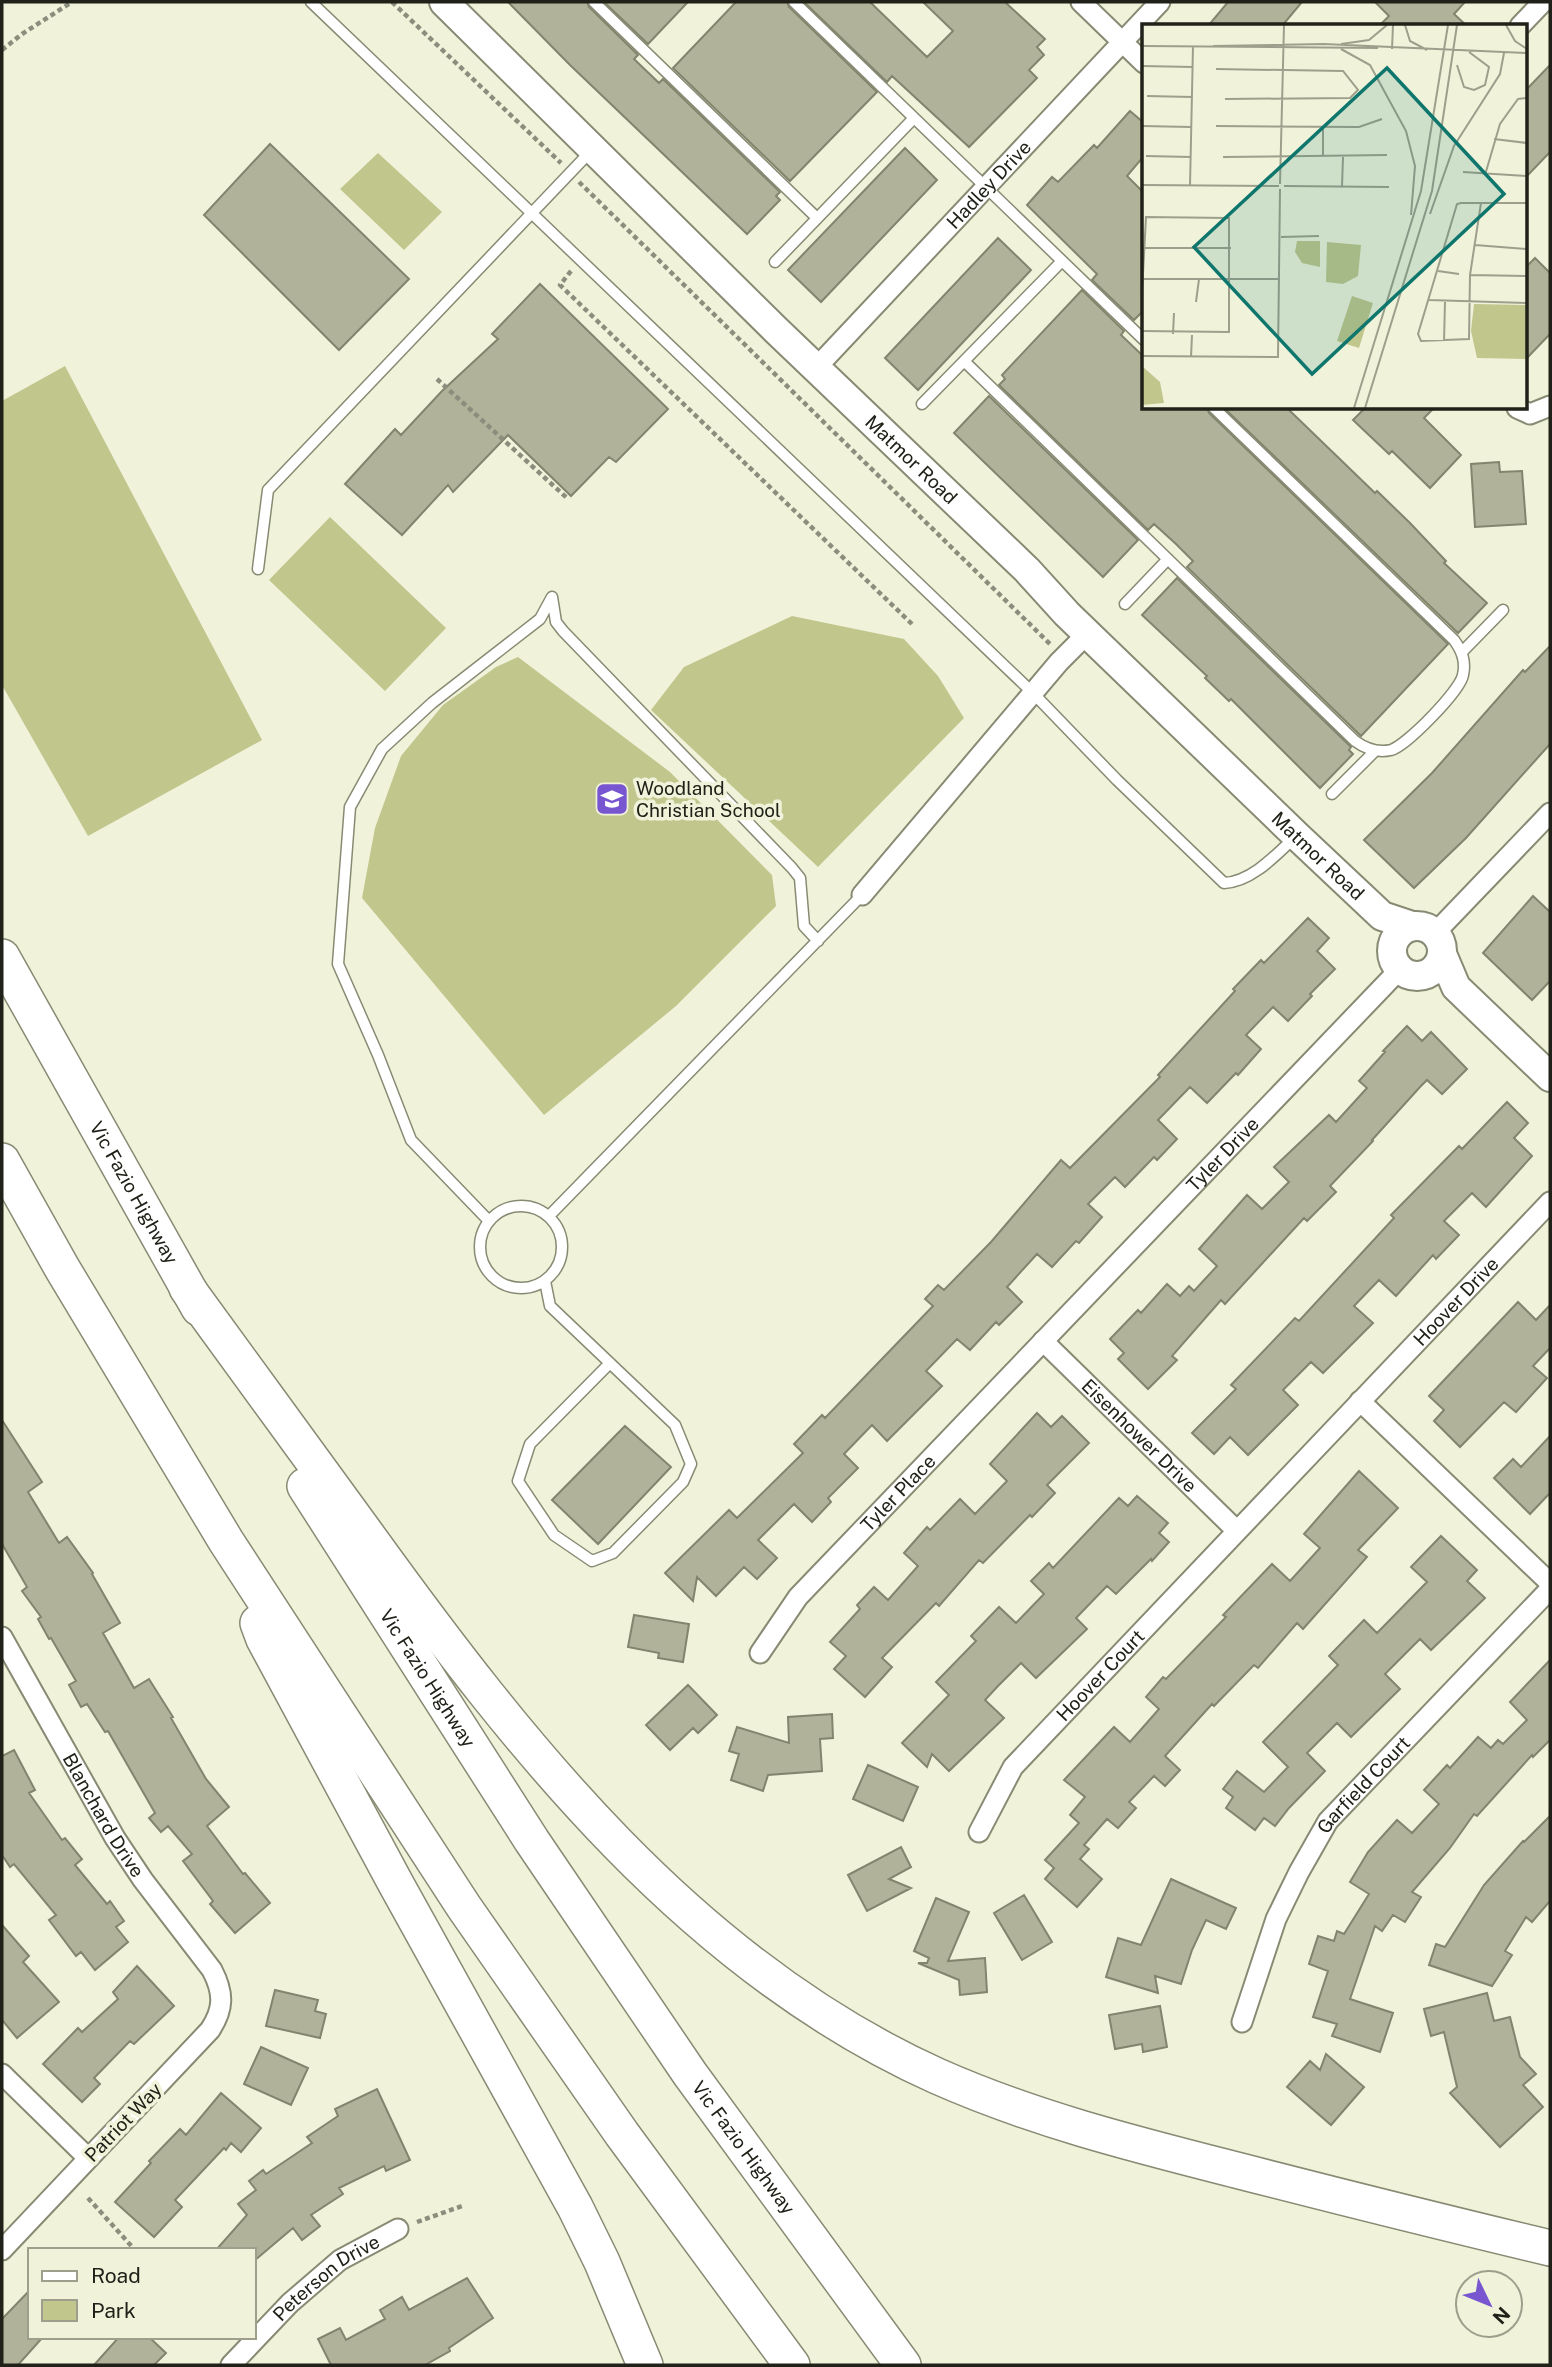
<svg xmlns="http://www.w3.org/2000/svg" width="1552" height="2367" viewBox="0 0 1552 2367" font-family="'Public Sans',sans-serif">
<style>
.green{fill:#c1c68d}
.building{fill:#b0b29a;stroke:#82846d;stroke-width:2}
.lines{fill:none;stroke-linecap:round;stroke-linejoin:round}
.lane-casing{stroke:#888a73;stroke-width:13}
.street-casing{stroke:#888a73;stroke-width:23}
.secondary-casing{stroke:#888a73;stroke-width:32}
.highway-casing{stroke:#888a73;stroke-width:38}
.path{stroke:#8c8e7d;stroke-width:4.5;stroke-dasharray:5 3.5;stroke-linecap:butt}
.lane{stroke:#fff;stroke-width:10}
.street{stroke:#fff;stroke-width:19}
.secondary{stroke:#fff;stroke-width:28}
.highway{stroke:#fff;stroke-width:35}
.labels{text-anchor:middle;stroke-width:7;stroke-linejoin:round;paint-order:stroke}
.street-label{font-size:19px;fill:#202118;stroke:#f0f3da}
.poi-label{font-size:19px;fill:#202118;stroke:#f0f3da;text-anchor:start}
.inset-road{fill:none;stroke:#9d9f8c;stroke-width:2}
.view{fill:#0f766e;fill-opacity:0.15;stroke:#0f766e;stroke-width:3.5}
.inset-edge{fill:none;stroke:#202118;stroke-width:3.5}
</style>
<rect width="100%" height="100%" fill="#f0f3da"/>
<path class="green" d="M378,153L442,212L404,250L340,189Z
M65,366L262,740L88,836L2,685V401Z
M330,517L446,628L385,691L269,580Z
M792,616L904,639L938,676L964,718L818,867L651,710L684,667Z
M518,657L670,772L772,875L776,906L676,1006L544,1115L362,898L375,828L401,756L443,705L496,667Z"/>
<path class="building" d="M508,2H587L589,7L638,55L634,59L659,83L663,79L780,192L776,196L780,200L747,234L570,65Z
M604,2H688L648,44Z
M736,2H787L789,7L877,92L790,181L673,68Z
M804,2H870L927,57L953,31L923,2H1005L1045,39L1037,47L1044,55L1029,70L1037,78L969,147L892,76L887,82Z
M1228,2H1302L1282,26H1208Z
M1375,2H1465L1454,14L1467,26H1379L1389,16Z
M1550,65V152L1526,177V90Z
M1130,111L1144,123V156L1127,176L1144,193V310L1134,320L1092,280L1097,274L1027,205L1052,177L1058,182L1094,145L1097,148Z
M270,144L409,279L339,350L204,215Z
M905,148L937,180L821,302L788,270Z
M998,238L1031,270L918,390L885,358Z
M1535,258L1550,273V334L1526,359V267Z
M540,284L668,409L616,462L609,457L571,496L508,435L453,492L448,485L402,535L345,484L395,429L401,435L442,391L498,339L492,334Z
M1082,290L1124,331L1121,335L1144,357V408H1207L1209,413L1448,644L1361,736L1187,567L1193,561L1176,544L1154,524L1148,530L999,385L1005,379L1002,375Z
M989,396L1138,540L1103,577L954,433Z
M1224,408H1287L1375,493L1377,491L1410,523L1446,561L1444,563L1487,603L1458,633Z
M1365,408H1434L1424,418L1461,455L1430,488L1392,451L1389,454L1353,420Z
M1499,462L1500,472L1522,471L1526,524L1475,527L1471,464Z
M1177,578L1351,747L1349,750L1353,754L1320,788L1231,699L1229,701L1205,678L1207,676L1142,615Z
M1550,646V744L1466,838L1414,888L1364,840L1432,773L1523,670L1525,672Z
M1533,896L1550,912V981L1532,1000L1483,953Z
M1308,918L1329,938L1317,951L1335,969L1310,994L1312,996L1288,1021L1273,1007L1246,1035L1261,1049L1238,1075L1236,1073L1207,1103L1190,1087L1158,1120L1177,1139L1157,1160L1154,1157L1125,1187L1115,1177L1088,1204L1102,1217L1079,1243L1076,1241L1052,1267L1037,1254L1007,1287L1022,1302L999,1325L996,1322L970,1350L957,1339L926,1371L942,1386L887,1441L872,1425L844,1454L858,1468L828,1498L831,1502L812,1522L794,1504L758,1540L777,1558L757,1579L744,1567L716,1596L697,1577L693,1601L665,1573L729,1510L737,1518L803,1453L794,1444L822,1415L825,1418L933,1306L925,1299L938,1285L944,1290L991,1242L1061,1160L1070,1168L1160,1077L1158,1075L1235,991L1233,989L1261,960L1264,963Z
M1407,1026L1422,1041L1431,1032L1467,1069L1442,1094L1427,1080L1420,1087L1372,1140L1373,1141L1330,1186L1336,1192L1307,1221L1304,1218L1225,1304L1221,1300L1172,1356L1177,1360L1148,1389L1118,1359L1124,1353L1110,1339L1138,1310L1141,1313L1167,1284L1180,1296L1189,1286L1194,1291L1217,1266L1199,1249L1247,1195L1262,1209L1289,1182L1274,1167L1329,1115L1336,1122L1367,1088L1359,1081L1385,1052L1383,1051Z
M1507,1102L1528,1123L1514,1138L1532,1156L1486,1207L1472,1193L1444,1221L1459,1235L1436,1259L1433,1255L1396,1296L1379,1280L1354,1306L1373,1323L1323,1373L1311,1362L1283,1390L1298,1405L1248,1455L1230,1437L1214,1454L1192,1433L1236,1389L1231,1385L1295,1318L1299,1321L1394,1218L1391,1215L1459,1146L1462,1149Z
M1518,1302L1536,1320L1550,1305V1348L1533,1366L1547,1378L1516,1412L1504,1402L1460,1447L1434,1421L1444,1410L1429,1396Z
M1037,1413L1051,1427L1062,1416L1089,1443L1047,1485L1055,1493L1032,1517L1030,1515L983,1563L979,1560L939,1606L936,1603L882,1658L892,1667L865,1697L834,1669L846,1656L830,1642L860,1609L857,1605L874,1587L888,1600L918,1566L904,1553L927,1527L930,1530L960,1499L975,1514L1007,1481L990,1464Z
M2,1420L42,1482L28,1492L59,1543L67,1537L93,1573L92,1574L120,1623L103,1633L134,1688L149,1679L173,1717L171,1718L206,1779L229,1807L207,1826L243,1874L245,1873L270,1903L235,1933L210,1904L213,1901L183,1861L192,1854L168,1826L161,1832L149,1818L155,1813L108,1731L105,1732L87,1704L81,1707L69,1685L76,1681L51,1638L49,1639L38,1619L41,1617L22,1591L27,1587L2,1544Z
M625,1426L671,1467L598,1544L552,1500Z
M1550,1436V1493L1530,1514L1494,1478L1513,1459L1521,1467Z
M1359,1471L1398,1508L1358,1550L1367,1557L1303,1629L1297,1623L1258,1668L1254,1665L1214,1706L1212,1704L1165,1756L1180,1770L1165,1786L1154,1776L1129,1802L1136,1808L1118,1828L1107,1819L1084,1845L1089,1849L1080,1859L1102,1879L1077,1907L1045,1879L1054,1868L1045,1860L1079,1823L1070,1815L1085,1797L1064,1780L1114,1727L1130,1742L1159,1709L1146,1697L1163,1677L1166,1679L1226,1617L1223,1615L1272,1564L1290,1581L1320,1548L1304,1534Z
M1137,1496L1168,1523L1159,1533L1169,1542L1152,1561L1151,1559L1116,1594L1107,1586L1076,1618L1087,1629L1036,1678L1021,1663L998,1686L985,1700L1004,1718L949,1771L932,1754L927,1767L902,1743L949,1695L936,1682L976,1641L971,1636L999,1607L1016,1623L1044,1594L1031,1581L1049,1563L1053,1568L1119,1498L1128,1506Z
M1441,1536L1477,1570L1467,1581L1485,1598L1431,1650L1420,1639L1385,1674L1400,1689L1351,1737L1337,1723L1307,1753L1325,1771L1289,1808L1275,1826L1264,1818L1255,1830L1226,1808L1233,1797L1223,1789L1237,1771L1264,1792L1288,1767L1263,1742L1338,1665L1329,1656L1364,1620L1377,1633L1427,1582L1411,1567Z
M634,1615L689,1624L683,1662L658,1658L659,1653L628,1647Z
M1550,1660V1740L1533,1757L1532,1755L1477,1816L1474,1814L1450,1848L1412,1892L1421,1897L1405,1922L1393,1915L1382,1931L1375,1926L1350,1999L1393,2013L1380,2052L1332,2036L1337,2024L1313,2017L1328,1971L1309,1964L1318,1936L1334,1941L1337,1931L1344,1934L1369,1894L1350,1882L1368,1852L1397,1820L1412,1833L1439,1804L1424,1790L1447,1765L1450,1768L1478,1737L1491,1748L1498,1740L1503,1744L1527,1720L1510,1702Z
M688,1685L717,1715L698,1733L693,1728L670,1750L646,1725Z
M832,1714L833,1738L820,1739L822,1771L768,1775L763,1791L731,1780L739,1754L729,1751L737,1727L789,1743L788,1717Z
M14,1750L35,1790L29,1793L62,1840L65,1838L82,1859L75,1865L107,1904L110,1901L124,1921L116,1927L128,1942L95,1970L81,1952L76,1956L49,1920L56,1915L14,1864L10,1867L2,1855V1756Z
M868,1765L918,1787L903,1821L853,1799Z
M1550,1816V1901L1532,1922L1526,1917L1505,1951L1512,1955L1492,1986L1429,1965L1436,1944L1445,1947L1484,1885L1523,1841L1524,1842Z
M901,1847L911,1867L889,1879L911,1888L867,1911L848,1875Z
M1171,1879L1236,1908L1226,1929L1206,1920L1192,1950L1181,1984L1155,1976L1158,1993L1106,1977L1118,1938L1141,1945Z
M1024,1895L1052,1942L1022,1960L994,1913Z
M936,1898L969,1912L948,1961L985,1958L987,1992L960,1995L959,1980L918,1963H927L929,1958L914,1951Z
M2,1925L29,1956L23,1962L59,2002L17,2038L2,2020Z
M137,1966L174,2006L134,2044L130,2041L94,2078L100,2084L82,2102L43,2064L78,2028L82,2032L118,1999L113,1992Z
M275,1990L318,2000L315,2011L326,2014L320,2038L266,2026Z
M1487,1993L1494,2021L1510,2017L1520,2057L1536,2074L1523,2085L1543,2107L1500,2147L1450,2093L1457,2087L1444,2032L1431,2036L1424,2009Z
M1160,2006L1167,2047L1143,2052L1142,2044L1115,2049L1109,2015Z
M261,2047L308,2068L291,2105L244,2084Z
M1326,2054L1364,2087L1331,2125L1287,2087L1310,2061L1320,2070Z
M377,2089L410,2160L386,2171L384,2166L339,2188L343,2194L311,2215L320,2226L302,2240L293,2228L254,2261V2250H216L247,2215L238,2204L256,2190L249,2181L263,2170L266,2174L312,2143L307,2137L338,2116L335,2109Z
M221,2093L261,2128L241,2152L231,2143L226,2150L224,2148L175,2200L182,2207L154,2237L115,2202L151,2163L149,2161L180,2129L186,2135Z
M467,2278L493,2318L449,2348L450,2351L425,2365H331L318,2339L340,2328L346,2340L385,2319L380,2310L402,2297L409,2310Z
M30,2290V2337H43L18,2365H2V2319Z
M119,2337H149L166,2353L154,2365H94Z"/>
<g class="lines">
<defs>
<path id="lane" d="M311,2L1033,693L1117,780L1224,883C1251,882 1275,856 1294,838
M594,2L817,218
M794,2L1144,340
M775,262L914,118
M964,361L1355,741C1366,749 1378,753 1391,750C1406,746 1460,691 1463,675C1466,661 1462,651 1454,640L1214,408
M922,404L1062,261
M258,569L268,490L591,151
M1125,604L1168,559
M1462,652L1503,610
M1332,794L1375,751
M480 1247a41 41 0 1 1 82 0a41 41 0 1 1-82 0Z
M549,1216L862,895
M489,1221L411,1140L378,1055L338,964L350,807L382,749L432,703L540,619L552,597L556,622L563,631L792,868L800,878L804,926L818,941
M545,1281L550,1306L675,1425L691,1464L683,1482L613,1553L592,1561L554,1535L518,1481L530,1444L610,1363"/>
<g id="street">
<path d="M1081,2L1144,63"/>
<path d="M1520,26L1543,2"/>
<path id="s1" d="M816,368L1160,2"/>
<path d="M1517,408L1530,414L1550,406"/>
<path d="M862,895L1059,662L1087,634"/>
<path d="M1435,933L1550,813"/>
<path id="s2" d="M1043,1341L1236,1530"/>
<path d="M1360,1401L1550,1583"/>
<path id="s3" d="M2,1637L115,1838L143,1880L212,1970C224,1993 224,2009 210,2030L2,2250"/>
<path id="s4" d="M760,1653L798,1597L1400,969"/>
<path id="s5" d="M979,1832L1013,1767L1550,1202"/>
<path id="s6" d="M1242,2022L1276,1919L1299,1872L1328,1821L1550,1589"/>
<path d="M2,2074L88,2158"/>
<path id="s7" d="M231,2365L290,2303L340,2260L398,2229"/>
</g>
<g id="secondary">
<path id="s8" d="M444,2L776,330L1027,570L1067,614L1297,836L1382,916L1412,926"/>
<circle cx="1417" cy="951" r="25"/>
<path d="M1442,954L1456,987L1550,1077"/>
</g>
<g id="highway">
<path id="s9" d="M2,957L199,1308"/>
<path d="M2,1161L62,1268L226,1541L464,1907L622,2134L792,2365"/>
<path d="M187,1288C247,1370 307,1453 367,1535C520,1747 692,1966 937,2076C1034,2119 1134,2144 1236,2170C1341,2197 1445,2223 1550,2248"/>
<path id="s10" d="M305,1486L532,1841L690,2074L903,2365"/>
<path d="M258,1623L264,1639L396,1884L575,2207L602,2262L645,2365"/>
</g>
</defs>
<use href="#lane" class="lane-casing"/>
<use href="#street" class="street-casing"/>
<use href="#secondary" class="secondary-casing"/>
<use href="#highway" class="highway-casing"/>
<path class="path" d="M392,2L561,163
M2,50L22,34L72,2
M579,182L1050,644
M571,271L560,285L912,624
M437,379L568,499
M88,2198L135,2250
M417,2222L462,2206"/>
<use href="#lane" class="lane"/>
<use href="#street" class="street"/>
<use href="#secondary" class="secondary"/>
<use href="#highway" class="highway"/>
</g>
<defs>
<symbol id="school-square" viewBox="-11 -11 22 22"><rect x="-9" y="-9" width="18" height="18" rx="4" fill="#7856d0" stroke="#f0f3da"/><path d="M0-5L7-2L0 1L-7-2ZM-4 1L0 2.5L4 1V4Q0 6-4 4Z" fill="#fff"/></symbol>
</defs>
<g fill-rule="evenodd">
<use href="#school-square" x="593" y="780" width="38" height="38"/>
</g>
<g class="labels">
<g class="street-label">
<text dy="7" stroke="none"><textPath href="#s1" startOffset="252">Hadley Drive</textPath></text>
<text dy="7" stroke="none"><textPath href="#s8" startOffset="654">Matmor Road</textPath></text>
<text dy="7" stroke="none"><textPath href="#s8" startOffset="1222">Matmor Road</textPath></text>
<text dy="7" stroke="none"><textPath href="#s4" startOffset="681">Tyler Drive</textPath></text>
<text dy="7" stroke="none"><textPath href="#s9" startOffset="270">Vic Fazio Highway</textPath></text>
<text dy="7" stroke="none"><textPath href="#s5" startOffset="716">Hoover Drive</textPath></text>
<text dy="7" stroke="none"><textPath href="#s2" startOffset="135">Eisenhower Drive</textPath></text>
<text dy="7" stroke="none"><textPath href="#s4" startOffset="212">Tyler Place</textPath></text>
<text dy="7" stroke="none"><textPath href="#s5" startOffset="200">Hoover Court</textPath></text>
<text dy="7" stroke="none"><textPath href="#s10" startOffset="228">Vic Fazio Highway</textPath></text>
<text dy="7" stroke="none"><textPath href="#s6" startOffset="270">Garfield Court</textPath></text>
<text dy="7" stroke="none"><textPath href="#s3" startOffset="205">Blanchard Drive</textPath></text>
<text transform="translate(123 2122) rotate(-46)" y="7">Patriot Way</text>
<text dy="7" stroke="none"><textPath href="#s10" startOffset="794">Vic Fazio Highway</textPath></text>
<text dy="7" stroke="none"><textPath href="#s7" startOffset="130">Peterson Drive</textPath></text>
</g>
<g class="poi-label">
<text x="636" y="795">Woodland<tspan x="636" dy="22">Christian School</tspan></text>
</g>
</g>
<g transform="translate(1142 24)">
<rect width="385" height="385" fill="#f0f3da"/>
<path d="M155,217H178V243L160,239L153,228ZM185,218L219,221L216,252L201,260L184,258ZM210,272L231,279L217,324L195,317ZM332,280L385,281V335L335,334L329,307ZM0,342L18,358L22,379L0,381Z" fill="#c1c68d"/>
<path class="inset-road" d="M263,1L268,17L285,26M364,1L373,17L385,25M199,20L227,16L245,1M0,22L236,24M71,22L182,20L385,29M199,25L228,41L264,107L273,142L269,191M250,25L251,1M315,41L322,63L332,66L343,61L347,43L327,28M0,42L51,43M74,45L201,47L216,66L208,74L83,75M5,72L50,73M0,102L49,103M74,102L217,103L240,95M352,115L385,119M4,132L49,133M181,132V103M81,133L245,131M321,148L385,152M343,151L358,100L376,75L385,74M138,160L142,1M0,161L137,162M48,162L51,22M142,162L247,163M200,162L201,133M339,179L328,251L327,315L279,317L276,310L315,180L319,179H385M288,190L312,122L358,50L362,29M139,213L177,212M333,221L385,225M1,224H89M296,247L317,250M328,251L385,252M0,255H138M0,269L4,193L87,194V308L0,307M287,276L385,279M54,278L57,255M31,310L32,289M302,318L303,278M0,332L136,333L138,165M49,333L50,311M212,384L279,167L306,1M223,384L290,167L315,1"/>
<path class="view" d="M245,44L362,170L170,350L52,223Z"/>
<rect width="385" height="385" class="inset-edge"/>
</g>
<rect width="1552" height="2367" fill="none" stroke="#202118" stroke-width="7"/>
<rect x="28" y="2248" width="228" height="91" fill="#f0f3da" stroke="#9d9f8c" stroke-width="2"/>
<rect x="42" y="2271" width="35" height="10" fill="#ffffff" stroke="#9d9f8c" stroke-width="2"/>
<text x="91" y="2283" font-size="21" fill="#202118">Road</text>
<rect x="42" y="2300" width="35" height="21" fill="#c1c68d" stroke="#9d9f8c" stroke-width="2"/>
<text x="91" y="2318" font-size="21" fill="#202118">Park</text>
<g transform="translate(1489 2304) rotate(133)"><circle r="33" fill="#f0f3da" stroke="#9d9f8c" stroke-width="2"/>
<path d="M0-5L12 26L0 18L-12 26Z" fill="#7856d0"/>
<text y="-10" font-size="19" font-weight="bold" text-anchor="middle" fill="#202118">N</text>
</g>
</svg>
